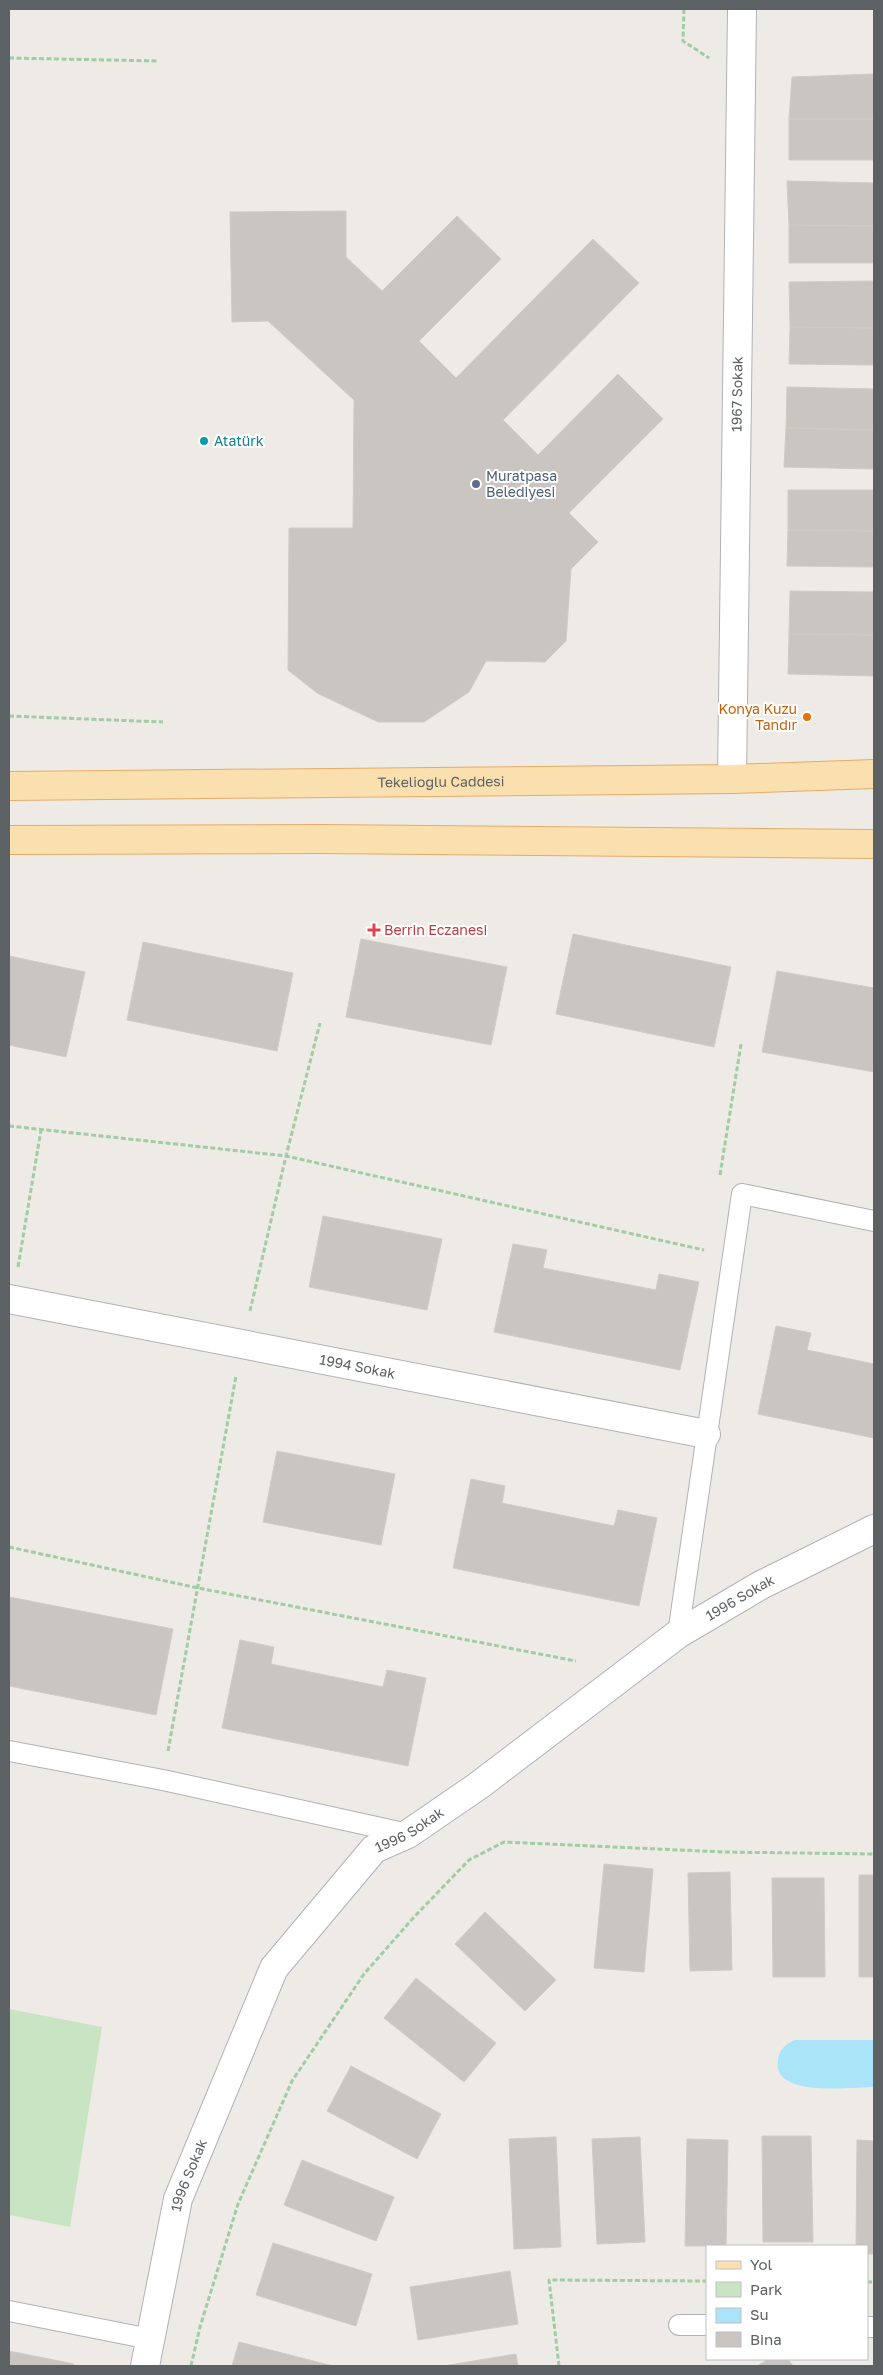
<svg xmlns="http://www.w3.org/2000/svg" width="883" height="2375" viewBox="0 0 883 2375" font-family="'Golos Text',sans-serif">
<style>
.green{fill:#c9e4c3}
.water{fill:#aae4f9}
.building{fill:#c9c5c1;stroke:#d2cbc3}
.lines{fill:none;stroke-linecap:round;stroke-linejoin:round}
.service-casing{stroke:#b0b3b6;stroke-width:22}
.minor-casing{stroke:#b0b3b6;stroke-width:30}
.primary-casing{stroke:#e8ab64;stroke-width:30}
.path{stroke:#a1cca5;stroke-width:3;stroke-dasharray:5 2.5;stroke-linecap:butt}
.service{stroke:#fff;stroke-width:20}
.minor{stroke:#fff;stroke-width:28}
.primary{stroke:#f9e0ae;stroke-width:28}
.culture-dot{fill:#0f9aa8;stroke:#fff;stroke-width:2}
.service-dot{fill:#5c6f8a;stroke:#fff;stroke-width:2}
.food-dot{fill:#e8710a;stroke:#fff;stroke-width:2}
.health-dot{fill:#e0444e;stroke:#fff;stroke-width:2}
.labels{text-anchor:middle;stroke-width:4;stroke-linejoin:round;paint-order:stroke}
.street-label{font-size:14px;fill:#5c6164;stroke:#fff}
.culture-label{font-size:14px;fill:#0d838f;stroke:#fff;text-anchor:start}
.service-label{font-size:14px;fill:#4e5e75;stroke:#fff;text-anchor:start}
.food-label{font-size:14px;fill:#c56008;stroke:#fff;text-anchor:end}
.health-label{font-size:14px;fill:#be3a42;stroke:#fff;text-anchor:start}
</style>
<rect width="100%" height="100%" fill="#eeeae5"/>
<path class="green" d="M9,2009L102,2027L70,2227L9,2215Z"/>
<path class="water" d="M795,2040H874V2087C851,2087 771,2098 778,2060C779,2049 786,2044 795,2040Z"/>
<path class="building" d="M874,74V119H789L792,77Z
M789,119H874V160H789Z
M787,181L874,183V226L789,225Z
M346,211V257L382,291L457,216L501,259L419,341L456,378L593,239L639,283L503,420L538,455L618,374L663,419L569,513L598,542L571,569L566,641L545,662L486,661L469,692L424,722H378L317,693L288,670L289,528H353L354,400L268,321L232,322L230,212Z
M789,225L874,226V263H789Z
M874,281V328L790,327L789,282Z
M790,327L874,328V365L789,364Z
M787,387L874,389V430L786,428Z
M786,428L874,430V469L784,467Z
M788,490H874V531L788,530Z
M788,530L874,531V567L787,566Z
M790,591L874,592V635L789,634Z
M789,634L874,635V676L788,674Z
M573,934L731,967L714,1047L556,1014Z
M361,939L507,967L491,1045L346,1017Z
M143,942L293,973L277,1051L127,1020Z
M9,956L85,972L66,1057L9,1045Z
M777,971L874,988V1072L762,1052Z
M323,1216L442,1239L427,1310L309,1287Z
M513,1244L547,1250L543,1268L656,1290L659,1274L699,1282L680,1370L494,1332Z
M776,1326L811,1333L807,1350L874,1364V1438L758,1414Z
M277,1451L395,1474L381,1545L263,1522Z
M471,1479L505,1486L502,1503L614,1526L618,1510L657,1518L639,1606L453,1568Z
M9,1597L173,1629L156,1715L9,1686Z
M240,1640L274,1647L271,1664L383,1687L387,1670L426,1678L408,1766L222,1728Z
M604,1864L653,1869L644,1972L594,1968Z
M730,1872L732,1970L690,1971L688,1873Z
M859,1875H874V1977H859Z
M772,1878H824L825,1977H773Z
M485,1912L556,1980L525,2011L455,1944Z
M416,1978L496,2043L464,2082L384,2018Z
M351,2066L441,2114L417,2159L327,2111Z
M762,2136H811L813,2242H763Z
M556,2137L561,2247L514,2249L509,2139Z
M640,2137L645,2242L597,2244L592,2139Z
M687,2139L728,2140L726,2246H685Z
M857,2140L874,2141V2254H867V2246H856Z
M302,2160L394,2197L376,2241L284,2205Z
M273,2243L372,2274L356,2326L256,2295Z
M510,2271L518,2324L418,2340L410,2287Z
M239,2342L333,2366H232Z
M9,2351L74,2364L73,2366H9Z
M516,2354L518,2366H443Z
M769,2359H788L793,2366H757Z"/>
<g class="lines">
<defs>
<path id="service" d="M678,1634L742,1194L874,1221
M9,1751L163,1780L408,1834
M9,2311L150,2339
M679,2325H707
M867,2327H874"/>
<g id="minor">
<path id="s1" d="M732,779L742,9"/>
<path id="s2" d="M9,1299L706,1434"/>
<path id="s3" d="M145,2366L178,2199L274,1968L374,1849L408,1834L478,1786L678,1634L761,1585L874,1529"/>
</g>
<g id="primary">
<path id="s4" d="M9,786L732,779L874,774"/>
<path d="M9,840L321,839L874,844"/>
</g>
</defs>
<use href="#service" class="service-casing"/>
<use href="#minor" class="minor-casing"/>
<use href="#primary" class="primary-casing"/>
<path class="path" d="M684,9L683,41L709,58
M9,58L158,61
M9,716L163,722
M9,1126L286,1156L704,1250
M720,1175L741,1044
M18,1267L41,1130
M250,1311L286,1156L320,1023
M9,1547L198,1588L576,1661
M168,1751L236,1376
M867,2282H874
M191,2366L200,2327L238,2204L292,2081L364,1974L415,1916L469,1860L504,1842L724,1852L874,1854
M559,2366L549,2280L707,2281"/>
<use href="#service" class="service"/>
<use href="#minor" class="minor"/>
<use href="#primary" class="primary"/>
</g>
<circle class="culture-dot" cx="204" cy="441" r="5"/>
<circle class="service-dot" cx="476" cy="484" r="5"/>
<circle class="food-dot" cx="807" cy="717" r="5"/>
<path class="health-dot" d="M371.5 922.5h5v5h5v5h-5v5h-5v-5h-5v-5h5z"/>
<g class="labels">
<g class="street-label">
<text dy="5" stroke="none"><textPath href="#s1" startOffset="385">1967 Sokak</textPath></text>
<text dy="5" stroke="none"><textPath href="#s4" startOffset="432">Tekelioglu Caddesi</textPath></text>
<text dy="5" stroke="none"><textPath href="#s2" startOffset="355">1994 Sokak</textPath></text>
<text dy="5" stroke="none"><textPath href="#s3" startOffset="1021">1996 Sokak</textPath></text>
<text dy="5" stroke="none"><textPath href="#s3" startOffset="616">1996 Sokak</textPath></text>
<text dy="5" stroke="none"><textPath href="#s3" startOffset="196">1996 Sokak</textPath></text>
</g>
<g class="culture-label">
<text x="214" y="446">Atatürk</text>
</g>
<g class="service-label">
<text x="486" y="481">Muratpasa<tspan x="486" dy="16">Belediyesi</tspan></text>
</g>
<g class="food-label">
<text x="797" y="714">Konya Kuzu<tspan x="797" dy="16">Tandır</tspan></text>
</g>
<g class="health-label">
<text x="384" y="935">Berrin Eczanesi</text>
</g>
</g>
<rect width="883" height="2375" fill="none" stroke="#5c6164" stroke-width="20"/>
<rect x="706" y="2245" width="162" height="115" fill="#ffffff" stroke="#bec0c1"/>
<rect x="716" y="2261" width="25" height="8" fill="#f9e0ae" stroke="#bec0c1"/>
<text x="750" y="2270" font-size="15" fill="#5c6164">Yol</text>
<rect x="716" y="2282" width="25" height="15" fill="#c9e4c3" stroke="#bec0c1"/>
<text x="750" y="2295" font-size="15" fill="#5c6164">Park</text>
<rect x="716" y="2308" width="25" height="15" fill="#aae4f9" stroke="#bec0c1"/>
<text x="750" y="2320" font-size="15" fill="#5c6164">Su</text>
<rect x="716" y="2332" width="25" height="15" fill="#c9c5c1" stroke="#bec0c1"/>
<text x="750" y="2345" font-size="15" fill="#5c6164">Bina</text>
</svg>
